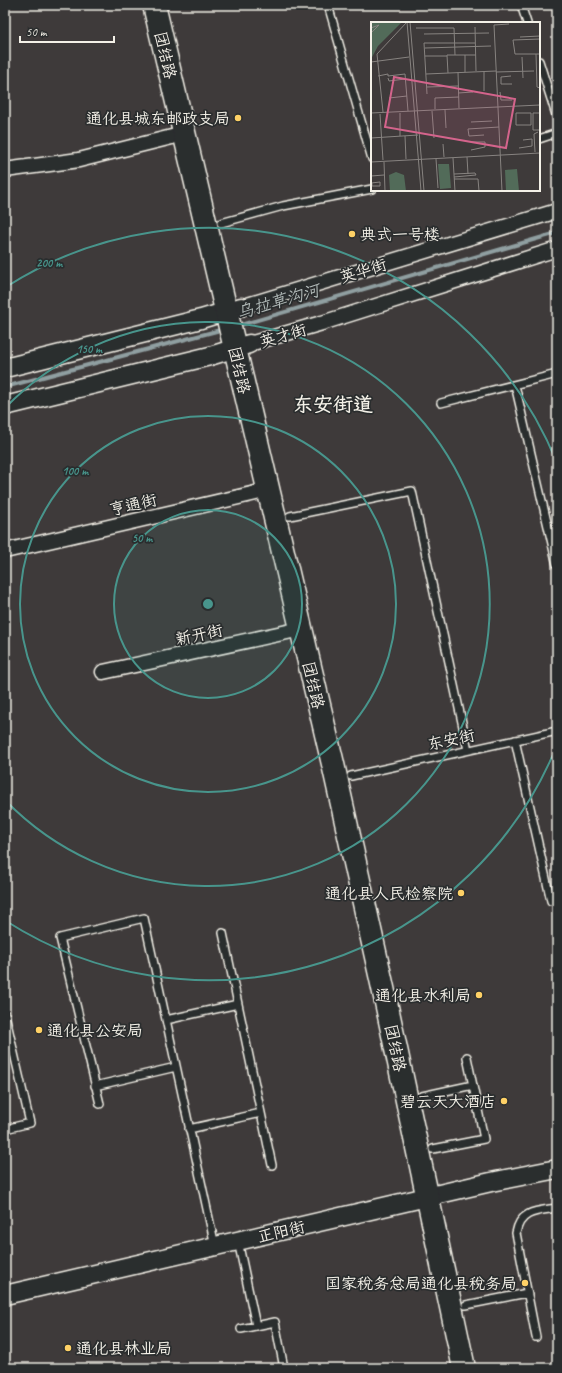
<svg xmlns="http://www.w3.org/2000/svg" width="562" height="1373" viewBox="0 0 562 1373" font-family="Caveat,'LXGW WenKai TC',sans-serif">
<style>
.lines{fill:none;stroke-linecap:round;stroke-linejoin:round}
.stream{stroke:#909fa1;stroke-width:4}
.service-casing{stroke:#f4f1e8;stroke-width:10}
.minor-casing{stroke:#f4f1e8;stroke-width:17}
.tertiary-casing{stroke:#f4f1e8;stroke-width:21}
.trunk-casing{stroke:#f4f1e8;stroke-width:25}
.service{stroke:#2a2d2e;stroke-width:7}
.minor{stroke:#2a2d2e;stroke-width:14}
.tertiary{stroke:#2a2d2e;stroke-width:18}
.trunk{stroke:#2a2d2e;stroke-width:22}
.ring{fill:none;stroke:#48958c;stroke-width:2}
.poi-dot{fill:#ffd166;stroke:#2a2d2e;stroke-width:1.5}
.labels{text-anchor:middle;stroke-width:3.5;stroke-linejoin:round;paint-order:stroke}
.street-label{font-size:16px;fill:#f4f1e8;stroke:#2a2d2e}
.poi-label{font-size:16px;fill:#f4f1e8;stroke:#2a2d2e;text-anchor:end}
.water-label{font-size:17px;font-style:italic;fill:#b1bab8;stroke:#2a2d2e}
.district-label{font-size:20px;font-weight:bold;fill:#f4f1e8;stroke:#2a2d2e}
.inset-road{fill:none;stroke:#878380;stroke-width:1}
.view{fill:#d4648c;fill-opacity:0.15;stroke:#d4648c;stroke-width:2}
.inset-edge{fill:none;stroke:#f4f1e8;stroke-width:2}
.centre{fill:#48958c;stroke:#2a2d2e;stroke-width:2}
.ring-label{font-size:12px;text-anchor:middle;font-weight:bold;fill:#48958c;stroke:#2a2d2e;stroke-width:3.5;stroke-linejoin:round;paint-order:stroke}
</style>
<rect width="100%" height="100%" fill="#3e3a3a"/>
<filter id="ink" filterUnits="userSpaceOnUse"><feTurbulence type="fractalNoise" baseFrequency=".025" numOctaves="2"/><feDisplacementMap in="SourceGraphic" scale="8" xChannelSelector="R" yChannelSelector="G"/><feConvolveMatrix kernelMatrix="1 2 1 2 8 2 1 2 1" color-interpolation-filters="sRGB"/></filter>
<g filter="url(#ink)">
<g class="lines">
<path class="stream" d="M237,326L557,233
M5,387L224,329"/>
<defs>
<path id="service" d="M328,5L372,159
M521,5L527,23
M539,61L557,118
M539,139L557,133
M221,223L283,206L372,189
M515,385L557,565
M441,403L557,374
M290,516L412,491L468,750
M515,740L551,901
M351,776L557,731
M223,933L272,1165
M5,1014L30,1123L5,1129
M166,1020L238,1004
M95,1086L176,1067
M422,1096L473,1085
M100,1104L60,938L144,918L215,1246
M189,1129L261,1113
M433,1149L484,1139L467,1057
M238,1241L256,1326
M466,1305L527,1293
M241,1329L275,1322L284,1368
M536,1337L516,1233C520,1210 538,1211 557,1208"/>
<path id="minor" d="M5,170L79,160L184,134
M241,307L557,211
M249,344L322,323L557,249
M5,551L269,490
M103,672L301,629"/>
<path id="tertiary" d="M5,368L201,319L241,307
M5,406L210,356L249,344
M5,1295L491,1182L557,1169"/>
<path id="trunk" d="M154,5L333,764L383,988L464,1368"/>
</defs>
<use href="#service" class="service-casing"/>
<use href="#minor" class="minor-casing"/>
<use href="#tertiary" class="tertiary-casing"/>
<use href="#trunk" class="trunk-casing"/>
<use href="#service" class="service"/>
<use href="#minor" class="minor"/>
<use href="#tertiary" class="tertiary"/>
<use href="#trunk" class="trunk"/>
</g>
</g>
<circle cx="208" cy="604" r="94" fill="#48958c" fill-opacity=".12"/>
<g class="ring">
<circle cx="208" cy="604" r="94"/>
<circle cx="208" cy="604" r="188"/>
<path d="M5 408A282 282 0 1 1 5 800"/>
<path d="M557 745A376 376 0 0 1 6 921M6 287A376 376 0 0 1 557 463"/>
</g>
<g class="poi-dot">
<circle cx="238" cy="118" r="4"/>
<circle cx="352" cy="234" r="4"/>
<circle cx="461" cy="893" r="4"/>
<circle cx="479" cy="995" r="4"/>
<circle cx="39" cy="1030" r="4"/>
<circle cx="504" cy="1101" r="4"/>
<circle cx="525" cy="1283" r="4"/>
<circle cx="68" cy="1348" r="4"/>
</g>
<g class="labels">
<g class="street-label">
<text transform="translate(166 55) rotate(77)" y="6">团结路</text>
<text transform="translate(363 270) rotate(-17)" y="6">英华街</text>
<text transform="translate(283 335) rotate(-16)" y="6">英才街</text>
<text transform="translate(240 370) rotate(77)" y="6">团结路</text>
<text transform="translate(133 504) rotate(-13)" y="6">亨通街</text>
<text transform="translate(199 634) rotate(-12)" y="6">新开街</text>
<text transform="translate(314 685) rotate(77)" y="6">团结路</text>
<text transform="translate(451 739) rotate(-12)" y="6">东安街</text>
<text transform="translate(396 1048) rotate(78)" y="6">团结路</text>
<text transform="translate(281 1231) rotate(-13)" y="6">正阳街</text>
</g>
<g class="poi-label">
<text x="230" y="124">通化县城东邮政支局</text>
<text x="360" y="240" text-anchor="start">典式一号楼</text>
<text x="453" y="899">通化县人民检察院</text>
<text x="471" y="1001">通化县水利局</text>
<text x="47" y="1036" text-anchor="start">通化县公安局</text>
<text x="496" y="1107">碧云天大酒店</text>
<text x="517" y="1289">国家税务总局通化县税务局</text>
<text x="76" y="1354" text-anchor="start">通化县林业局</text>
</g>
<g class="water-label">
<text transform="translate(278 301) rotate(-16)" y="6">乌拉草沟河</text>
</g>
<g class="district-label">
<text x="333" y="411">东安街道</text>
</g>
</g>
<g transform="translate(371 22)">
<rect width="169" height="169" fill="#3e3a3a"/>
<path d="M0,0L30,1L7,24L0,37ZM67,142H78L80,166L69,167ZM146,147L148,169H135L134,148ZM25,150L33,153L35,169H19L18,153Z" fill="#526b59"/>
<path class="inset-road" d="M36,0L50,169M39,0L53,169M104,5L105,49M0,6L8,3L0,11M45,6H83L84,33M53,12L118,11M149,15L169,14M169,17L142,18L144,32H169M54,26L120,24M165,32L166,65L169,66M94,33V50M54,34H76M151,35L152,56M0,40L38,35M113,49V69M87,50L88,86M125,50L163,49M77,51L76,33H105M55,52L125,49M7,54L17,52V54M17,54L34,52L37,89M140,54L130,55V62H141M17,56L18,59L34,57M56,65L87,64M129,70L130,78H141M87,71L102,70M56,72L53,21H104M18,76L36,74M64,87V76L88,75M74,88L75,106M61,89L63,116M12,90L6,32L36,0M0,91L169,83M29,91V114M145,91H160V103H145ZM169,91H162V108H169M9,92L12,138M100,100L121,99M113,113L98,114L97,107L128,105M34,114L35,137M0,116L47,113M72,122L73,135M148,126L161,124V117L152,118M100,128L114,125V120H101M164,130L163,112L167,110M96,135L97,152M82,136L84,169M65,137L67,166M0,140L169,131M13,140L14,169M83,152L104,151L105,153L83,155M0,154L13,153M83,157H107L108,169M0,161L9,160V164H1V161M131,169L123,3L138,2"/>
<path class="view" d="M23,55L144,77L135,126L14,105Z"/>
<rect width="169" height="169" class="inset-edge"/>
</g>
<circle cx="208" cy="604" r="6" class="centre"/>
<g class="ring-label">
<text x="49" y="267">200 m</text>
<text x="89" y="353">150 m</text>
<text x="75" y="475">100 m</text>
<text x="142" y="542">50 m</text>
</g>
<rect width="562" height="1373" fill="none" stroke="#2a2d2e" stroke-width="20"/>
<rect x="10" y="10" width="542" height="1353" fill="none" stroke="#f4f1e8" stroke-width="1.5" filter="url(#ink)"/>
<path d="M20 36v6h94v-6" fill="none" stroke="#f4f1e8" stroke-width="2"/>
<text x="26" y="36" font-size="12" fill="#f4f1e8" stroke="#2a2d2e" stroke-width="3" paint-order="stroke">50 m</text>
</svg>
